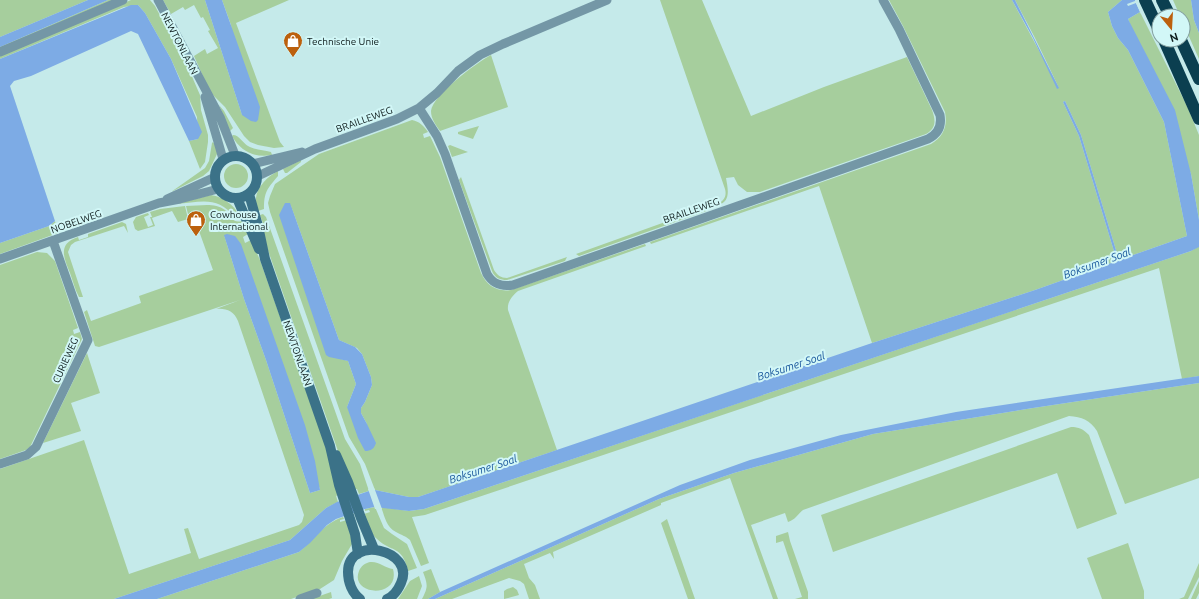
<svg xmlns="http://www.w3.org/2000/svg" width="1199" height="599" viewBox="0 0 1199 599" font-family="Ubuntu,sans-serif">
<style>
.green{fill:#a6ce9d;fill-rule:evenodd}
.water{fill:#7dabe5}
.pier{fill:#c5eaea}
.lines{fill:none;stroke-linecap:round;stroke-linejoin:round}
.street{stroke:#7497a6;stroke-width:9}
.secondary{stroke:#3b7288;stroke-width:10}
.highway{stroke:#0b3f50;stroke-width:12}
.labels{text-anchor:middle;stroke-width:4;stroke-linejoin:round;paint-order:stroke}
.poi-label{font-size:10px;fill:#0e1c1c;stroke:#d2f7f7;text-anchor:start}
.street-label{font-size:10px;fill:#0e1c1c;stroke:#d2f7f7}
.water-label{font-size:11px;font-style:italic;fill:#16549a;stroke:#d2f7f7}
</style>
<rect width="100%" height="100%" fill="#c5eaea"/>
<path class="green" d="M0,0H88L0,37Z
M108,0H114L0,49V47Z
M131,0H150L155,6L190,72L200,95L201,110L208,135V142L205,162L200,169L189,141L198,139L197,117L171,59L145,13L138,5L124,7L0,59V56Z
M163,0H205L242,115L231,25L222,0H289L236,23L280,142L284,147L274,148L258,145L250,142L244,136L225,107L210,92L194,56L205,49L207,54L218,48L208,31L210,30L203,17L201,18L194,5L185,10L183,7L171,14Z
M660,0H702L751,116L824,87L907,57L932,110C936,121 936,128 926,134L760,192H747L738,185L734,177L726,178C728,189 731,202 718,205L716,204C724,202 727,196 725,189Z
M889,0H1012L1059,88L1035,38L1015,0H1122L1108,12L1112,26L1118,38L1128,50L1164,122L1187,236L1119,260L1081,135L1065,101L1063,102L1079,136L1117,261L1035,290L872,343L819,186L651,244L650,242L931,144C943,137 948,126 945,112L903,26Z
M1173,0H1191L1194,20L1199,33V59L1183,23V16H1180Z
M1140,12L1187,106L1199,135V220L1191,174L1128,19Z
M491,55L508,107L440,131C436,125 431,119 431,111C433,95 476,63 491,55Z
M219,105L224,111L233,128L230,131Z
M412,120C420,122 423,125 428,132L423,134L424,138L430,136L440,157L481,273C487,286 497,292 511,290L645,244L646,246L518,291C512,296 507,302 508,310L557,450L418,497H409L375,490L365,464L349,437L270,212L268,203L270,196L275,184L319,154ZM290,203L339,340L357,348L362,354L371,377L372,385L365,402L361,408V413L367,424L347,407L356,384L348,361L341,359Z
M479,126L473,139L458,134V132Z
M233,135C239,135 243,143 248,146C255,150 263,150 271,152L272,155C255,158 241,152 232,136Z
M213,142L217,148V154L209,171L203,176L171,192L205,168L209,161L212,143Z
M450,145L468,152L452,157L448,146Z
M301,160V162L287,173H285L283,169Z
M224 176a12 12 0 1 1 24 0a12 12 0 1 1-24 0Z
M278,171V176C267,189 264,192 264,209L258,211C257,207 255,203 256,198C257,187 268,176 278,171Z
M461,177L494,270C497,275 501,278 507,278L567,257L565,261L507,280C500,280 495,278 492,271L459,180Z
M211,195C223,197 237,206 240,219L235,218C218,195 201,202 176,204Z
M207,205C213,205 220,206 225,210C231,215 232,224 242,221L248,234L243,237L245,243L251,240L260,260L327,450L338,495L336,496L338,502L326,508L290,540L114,599H0V469L84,440L129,574L191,553L184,529L188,528L199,559L299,525L302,522L304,515L238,321C234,311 226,308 216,309L240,300L99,347L95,346L84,312L87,310L91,321L141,303L139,296L213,270L194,217L189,218L186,206ZM224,235L320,489V490L310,493L266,360L244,299Z
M185,206L188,219L178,222L172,211L152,218L155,226L138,231L135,229L133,222L136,217L148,213L149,215L144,217L148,227L153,225L150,217H152L150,212L160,209Z
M707,207L706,211L579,256L576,254Z
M263,214L266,217L345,439L360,464L369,491L359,494L357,489H355L338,451L263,236L261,227L264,226L260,215Z
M55,221L58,233L0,254V243L49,226Z
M122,222L126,224L128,233L124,226L75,242L71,245L68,252L83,297H79C75,290 73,281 70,273C64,258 57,244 78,237L79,240L88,237V234Z
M1199,246V376L1182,379L1159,268L425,515L412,517L429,563L421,566L410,540C406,536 401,535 396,532C386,527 385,517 381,507L409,511L424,509L1158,262L1191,251Z
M37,252L47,253L55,261L78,328L73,330L74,334L80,332L82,339L30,447L26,450L0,459V265Z
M87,353L100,393L71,403L81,431L43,443Z
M1199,383V478L1125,504L1097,431C1090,420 1082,417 1069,416L803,510C798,514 795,520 788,522L785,513L751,525L778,599H773L730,478L661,503V505L553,552L554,559L550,553L524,564L529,578L535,585L540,599H529L524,584L520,581L509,578L452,599H435L659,499L734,473L873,434L1033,408Z
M1071,427C1079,427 1083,429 1089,435L1117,514L1077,529L1057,473L833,552L821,515Z
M375,507L384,528L392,534L407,544L417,568L408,571C402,544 391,553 377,539C370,534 367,522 364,514L370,512L369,510L365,511V509Z
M343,517L344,519L340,520V522L347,520L349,525L352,544L342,561L334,580L320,589L291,599H157L299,552C314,540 324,523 343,517Z
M667,519L695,599H688L661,523Z
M788,532L790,541L808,592V599H795L802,597L783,541L776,543V536Z
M1128,543L1144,591V599H1102L1087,558Z
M370,562C379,561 385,568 393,569C401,599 349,596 359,571C361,566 365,563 370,562Z
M1199,563V577L1188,599H1179L1184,597Z
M431,569L440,592L428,599H422C428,587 428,585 423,572Z
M419,576L422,586L417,599H398L410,581Z
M1199,581V593L1196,599H1191Z
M513,587L517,590L519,595L504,599V591L507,589Z
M331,592L332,598L329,599H311Z"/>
<path class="water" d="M88,0H108L0,47V37Z
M205,0H222L260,107L258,120L256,122L251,121L242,115Z
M1012,0H1015L1059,88L1057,89L1033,38Z
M1122,0H1135V1L1140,12L1128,19L1175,110L1191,174L1199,220V247L1191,251L424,509L409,511L374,507L365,509L336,519L327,525L310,543L299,552L157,599H114L290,540L326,508L337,502L369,491L375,490L409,497H418L872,343L1035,290L1117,261L1079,136L1063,102L1065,101L1081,135L1119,260L1187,236L1164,122L1128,50L1118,38L1112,26L1108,12Z
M1191,0H1199V33L1194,20Z
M131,5H138L145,13L171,59L202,132L198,139L189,141L138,34L131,31L31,76L14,81L10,86L55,221L49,226L0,243V59Z
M285,203H290L339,340L355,347L362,354L371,377L372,385L365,402L361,408V413L367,424L376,443C374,449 371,451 365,451L358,438L347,407L356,384L348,361L329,357L326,355L279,215Z
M227,234L235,236L241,244L305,425L315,461L320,490L310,493L266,360L244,299L224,235Z
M1199,376V383L1033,408L873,434L734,473L659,499L435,599H428L440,592L680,485L750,460L841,435L956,412Z"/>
<path class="pier" d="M1135,0H1167L1166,2L1141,14L1136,3L1128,6L1127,4L1135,1Z
M374,488L375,490L382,509H375L368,489Z"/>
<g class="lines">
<path class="street" d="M158,0L220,117L235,155
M0,52L123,0
M205,97L223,159
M419,108L437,136L445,154L487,274C493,284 501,287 513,285L928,139C938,134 942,126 940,115L899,29L883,0
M253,164L302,152
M258,176L315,149L397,119L419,108L437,93L458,71L480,55L503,44L607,0
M167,199L215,177
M0,259L159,203L180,199L218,189
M0,464L27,455L36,447L88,340L53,241
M300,599L317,593"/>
<path class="secondary" d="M215 177a21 21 0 1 1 42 0a21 21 0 1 1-42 0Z
M249,194L258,226L265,259L330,446L339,485L355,534L358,554
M237,198L259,249
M336,455L348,482L361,518L374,549
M360,599C352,593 348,582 348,572C348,534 416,550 401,583C398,590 394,596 387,599"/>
<path class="highway" d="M1145,0L1159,30
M1162,0L1170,16
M1164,40L1199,119
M1181,40L1199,79"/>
</g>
<defs>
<symbol id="shop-pin" viewBox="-11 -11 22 30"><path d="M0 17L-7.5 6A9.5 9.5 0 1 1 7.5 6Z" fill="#bc600d" stroke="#d2f7f7"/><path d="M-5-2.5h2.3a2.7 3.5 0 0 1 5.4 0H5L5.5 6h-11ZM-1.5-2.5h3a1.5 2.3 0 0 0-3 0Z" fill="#fff"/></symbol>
</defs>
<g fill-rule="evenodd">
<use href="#shop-pin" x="282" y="30" width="22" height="30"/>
<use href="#shop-pin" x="185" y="209" width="22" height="30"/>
</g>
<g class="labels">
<g class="poi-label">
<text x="307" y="45">Technische Unie</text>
<text x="210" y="218">Cowhouse<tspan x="210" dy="12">International</tspan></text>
</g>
<g class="street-label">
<text transform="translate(180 43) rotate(63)" y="4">NEWTONLAAN</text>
<text transform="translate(364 119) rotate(-20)" y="4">BRAILLEWEG</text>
<text transform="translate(691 210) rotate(-19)" y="4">BRAILLEWEG</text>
<text transform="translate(76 221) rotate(-19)" y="4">NOBELWEG</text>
<text transform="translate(298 353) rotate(71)" y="4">NEWTONLAAN</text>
<text transform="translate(65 360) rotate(-66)" y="4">CURIEWEG</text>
</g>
<g class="water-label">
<text transform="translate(1097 263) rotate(-20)" y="4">Boksumer Soal</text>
<text transform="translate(791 366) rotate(-18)" y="4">Boksumer Soal</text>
<text transform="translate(483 469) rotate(-18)" y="4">Boksumer Soal</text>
</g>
</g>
<g transform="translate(1171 28) rotate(162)"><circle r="19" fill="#d2f7f7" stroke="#849f9f"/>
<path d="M0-3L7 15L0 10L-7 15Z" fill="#bc600d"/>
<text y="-6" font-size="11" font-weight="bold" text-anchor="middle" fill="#0e1c1c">N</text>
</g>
</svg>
